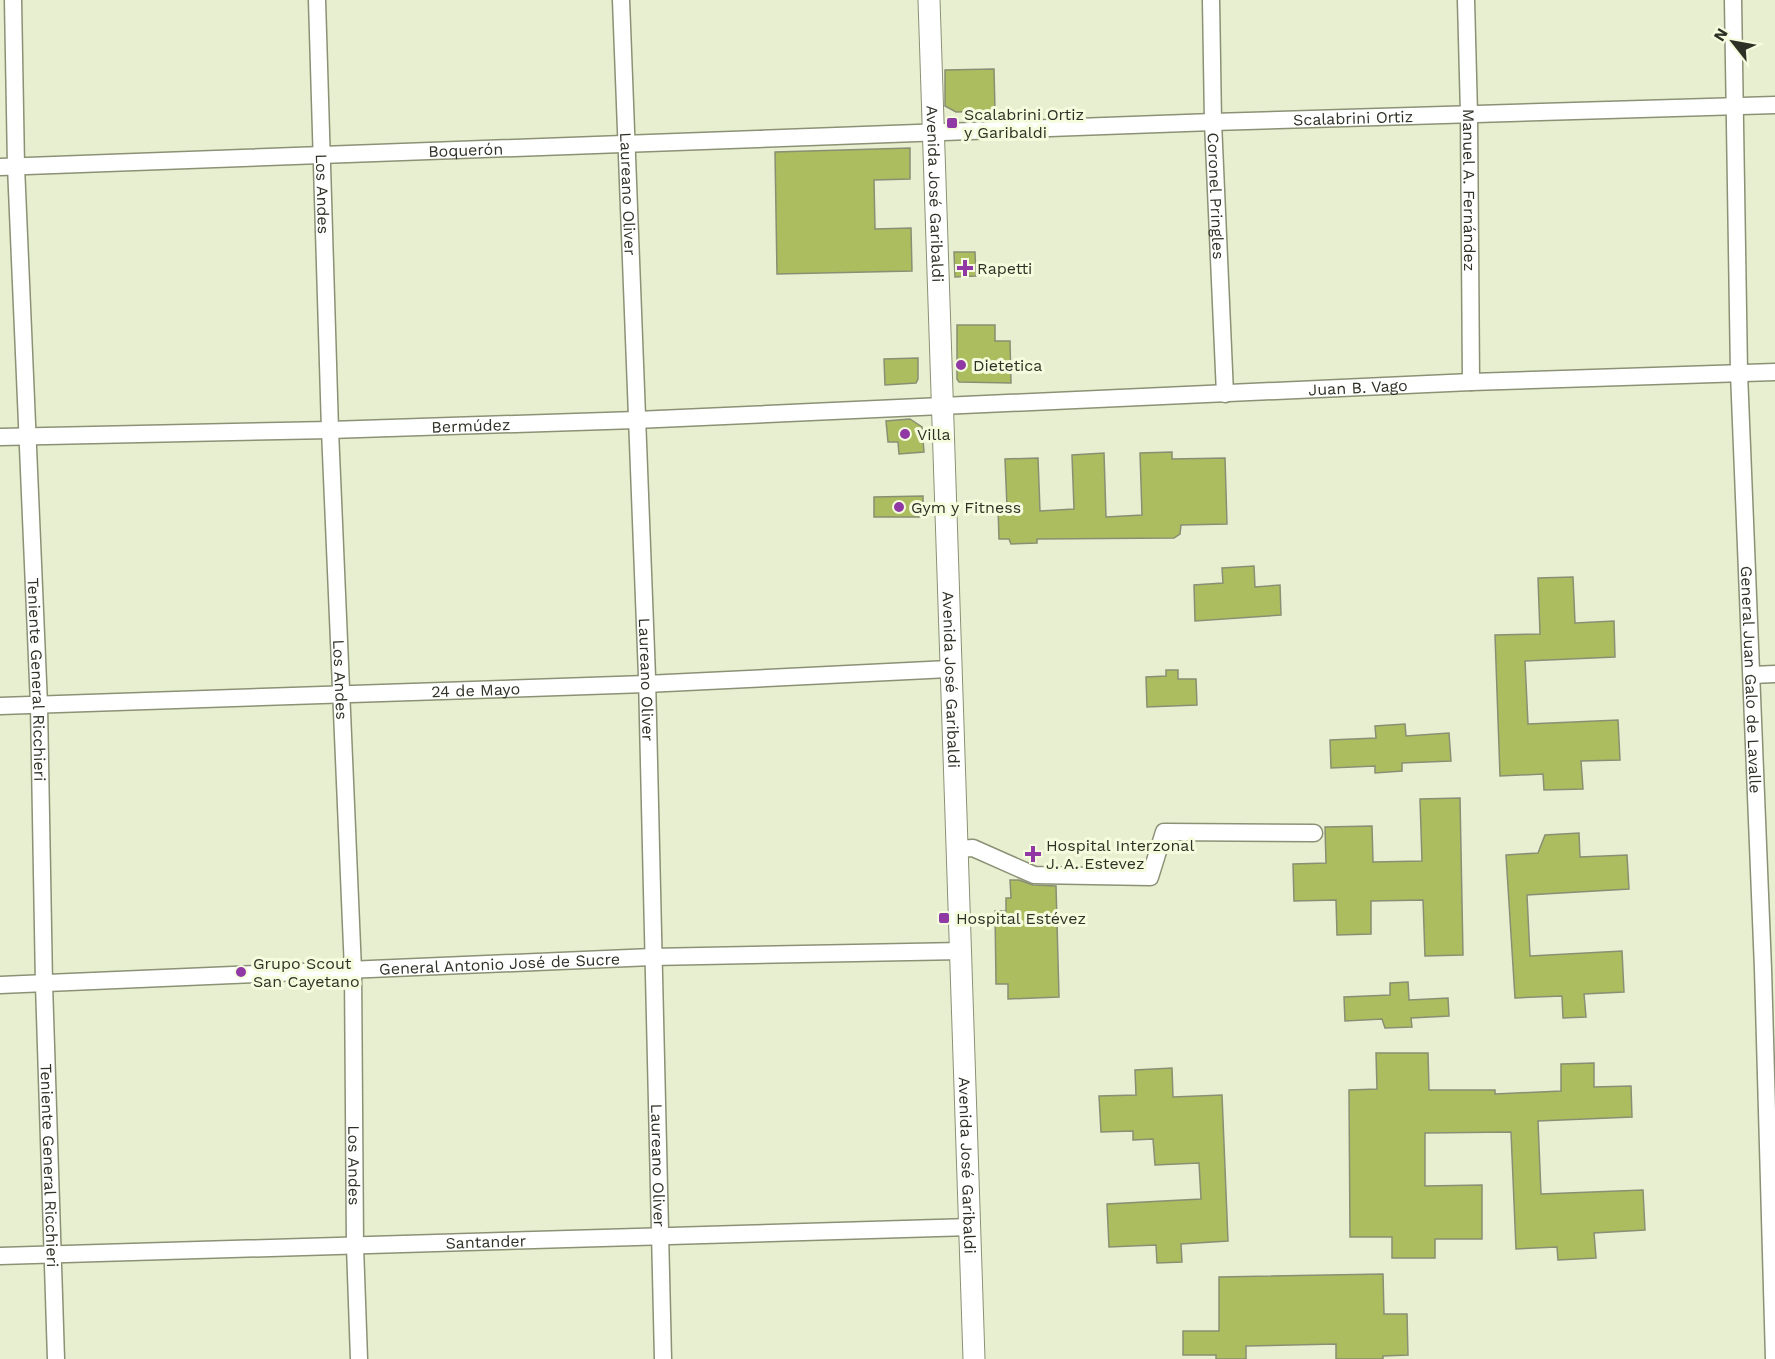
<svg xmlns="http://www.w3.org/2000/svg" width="1775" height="1359" viewBox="0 0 1775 1359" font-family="'Work Sans',sans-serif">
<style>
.building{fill:#acbd5f;stroke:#898f73;stroke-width:1.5}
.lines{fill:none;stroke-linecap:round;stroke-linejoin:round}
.minor-casing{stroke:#8b9175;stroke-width:19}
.major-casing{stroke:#8b9175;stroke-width:23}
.minor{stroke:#fff;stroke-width:16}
.major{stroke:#fff;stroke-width:21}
.poi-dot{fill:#9039a5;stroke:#f5fcdd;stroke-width:2}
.labels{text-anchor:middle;stroke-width:6;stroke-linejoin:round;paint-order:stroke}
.poi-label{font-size:16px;fill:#2e3125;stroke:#f5fcdd;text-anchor:start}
.street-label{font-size:16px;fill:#2e3125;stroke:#f5fcdd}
</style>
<rect width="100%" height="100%" fill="#e8efd0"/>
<path class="building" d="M994,69L995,111L956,112L945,106V70Z
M910,148V179L874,180L875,229L911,228L912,271L777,274L775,152Z
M954,252H975L976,276L955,277Z
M957,325H995V341H1010L1011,383L959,382L957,379Z
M918,358V379L916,383L885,385L884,359Z
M910,419L922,427L924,452L899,454L898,442H888L886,421Z
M1172,452V459L1225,458L1227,524L1181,525L1180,534L1174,538L1037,539V543L1011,544L1009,539H999L998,507H1007L1005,459L1038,458L1040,511L1074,509L1072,455L1104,453L1106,517L1142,515L1140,453Z
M923,496V517H874V497Z
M1254,566L1255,587L1280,585L1281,615L1195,621L1194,585L1223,583L1222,568Z
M1573,577L1575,623L1614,621L1615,657L1525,661L1528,724L1618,720L1620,760L1581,761L1583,789L1544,790L1543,774L1500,776L1495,635L1540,634L1538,578Z
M1166,670H1178V679H1196L1197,705L1147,707L1146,677L1166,676Z
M1405,724L1406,736L1449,733L1451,761L1402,763V771L1375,773V766L1331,768L1330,740L1376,738L1375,726Z
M1460,798L1463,955L1425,956L1423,900L1371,901V934L1337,935L1336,900L1294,901L1293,864L1326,863L1325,827L1372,826L1373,862L1422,861L1420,799Z
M1579,833L1580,857L1627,855L1629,889L1527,895L1530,956L1622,951L1624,992L1584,994L1586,1017L1563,1018L1562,996L1515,998L1506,855L1538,853L1545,835Z
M1010,880H1019L1033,885L1056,886L1059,997L1008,999V984H996L995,911H1006V898H1011Z
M1408,982L1409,1000L1448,998L1449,1016L1411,1018L1412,1027L1385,1028L1382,1019L1345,1021L1344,997L1390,995V983Z
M1376,1053H1428L1429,1090H1495V1094L1561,1091V1064L1594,1063V1087L1631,1086L1632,1117L1538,1121L1541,1194L1643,1190L1645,1230L1594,1233L1596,1258L1558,1260L1557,1247L1516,1249L1511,1132L1425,1133V1186L1482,1185V1239H1435V1258H1392V1237H1350L1349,1090L1377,1089Z
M1172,1068L1173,1097L1222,1095L1228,1241L1181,1244L1182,1262L1157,1263L1156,1245L1109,1247L1107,1204L1201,1199L1199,1163L1155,1165L1153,1139L1133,1140V1131L1101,1132L1099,1096L1136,1095L1135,1070Z
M1383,1274L1384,1314H1407L1408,1355L1383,1356V1359H1336V1344L1246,1346V1359H1216V1355H1183V1331H1219V1277Z"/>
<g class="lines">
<defs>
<g id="minor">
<path id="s1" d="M13,0L16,166L39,705L44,984L56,1359"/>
<path id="s2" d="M317,0L330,430L353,970L355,1246L359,1359"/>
<path id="s3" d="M621,0L647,677L663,1359"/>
<path id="s4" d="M1211,0L1213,122L1225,394"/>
<path id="s5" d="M1466,0L1469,114L1471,382"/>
<path id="s6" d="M1733,0L1739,373L1763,969L1774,1359"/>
<path id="s7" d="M0,167L1213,122L1775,105"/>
<path id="s8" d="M0,437L330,430L636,420L1471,382L1775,372"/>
<path d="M1752,675L1775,674"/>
<path id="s9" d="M0,706L646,684L949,669"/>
<path d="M957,849L973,848L1034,875L1150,877L1164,832L1314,833"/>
<path id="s10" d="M0,985L652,957L962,951"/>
<path id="s11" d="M0,1256L971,1227"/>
</g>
<g id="major">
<path id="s12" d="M929,0L974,1359"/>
</g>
</defs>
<use href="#minor" class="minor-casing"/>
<use href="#major" class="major-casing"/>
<use href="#minor" class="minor"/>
<use href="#major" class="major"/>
</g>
<g class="poi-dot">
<rect x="946" y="117" width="12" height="12" rx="3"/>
<path d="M962 259h6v6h6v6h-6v6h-6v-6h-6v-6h6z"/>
<circle cx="961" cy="365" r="6"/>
<circle cx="905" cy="434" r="6"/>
<circle cx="899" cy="507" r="6"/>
<path d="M1030 845h6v6h6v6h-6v6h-6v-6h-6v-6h6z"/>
<rect x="938" y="912" width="12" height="12" rx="3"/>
<circle cx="241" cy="972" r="6"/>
</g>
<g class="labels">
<g class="poi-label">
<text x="964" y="120">Scalabrini Ortiz<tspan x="964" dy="18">y Garibaldi</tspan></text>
<text x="977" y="274">Rapetti</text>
<text x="973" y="371">Dietetica</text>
<text x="917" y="440">Villa</text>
<text x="911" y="513">Gym y Fitness</text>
<text x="1046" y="851">Hospital Interzonal<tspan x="1046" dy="18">J. A. Estevez</tspan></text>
<text x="956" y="924">Hospital Estévez</text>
<text x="253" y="969">Grupo Scout<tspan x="253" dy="18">San Cayetano</tspan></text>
</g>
<g class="street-label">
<text dy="6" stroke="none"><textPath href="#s7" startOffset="1354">Scalabrini Ortiz</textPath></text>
<text dy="6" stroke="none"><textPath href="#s7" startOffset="466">Boquerón</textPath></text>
<text dy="6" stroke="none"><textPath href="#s5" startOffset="190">Manuel A. Fernández</textPath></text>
<text dy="6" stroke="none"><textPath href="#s2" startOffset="194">Los Andes</textPath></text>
<text dy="6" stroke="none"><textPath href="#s3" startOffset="194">Laureano Oliver</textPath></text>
<text dy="6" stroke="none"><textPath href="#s12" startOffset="194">Avenida José Garibaldi</textPath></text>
<text dy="6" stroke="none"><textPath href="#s4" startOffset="196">Coronel Pringles</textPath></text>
<text dy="6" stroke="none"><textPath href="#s8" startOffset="1359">Juan B. Vago</textPath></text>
<text dy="6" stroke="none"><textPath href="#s8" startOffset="471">Bermúdez</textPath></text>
<text dy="6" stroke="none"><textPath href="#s1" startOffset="680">Teniente General Ricchieri</textPath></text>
<text dy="6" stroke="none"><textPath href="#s2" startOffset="680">Los Andes</textPath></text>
<text dy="6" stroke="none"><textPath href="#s3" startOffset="680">Laureano Oliver</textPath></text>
<text dy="6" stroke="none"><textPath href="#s12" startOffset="680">Avenida José Garibaldi</textPath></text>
<text dy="6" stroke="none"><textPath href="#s6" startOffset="680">General Juan Galo de Lavalle</textPath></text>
<text dy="6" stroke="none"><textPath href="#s9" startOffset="476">24 de Mayo</textPath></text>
<text dy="6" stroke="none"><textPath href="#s10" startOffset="500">General Antonio José de Sucre</textPath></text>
<text dy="6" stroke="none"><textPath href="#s1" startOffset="1166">Teniente General Ricchieri</textPath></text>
<text dy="6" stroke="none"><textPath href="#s2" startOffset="1166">Los Andes</textPath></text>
<text dy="6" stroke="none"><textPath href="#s3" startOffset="1166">Laureano Oliver</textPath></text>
<text dy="6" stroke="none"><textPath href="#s12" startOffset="1166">Avenida José Garibaldi</textPath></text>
<text dy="6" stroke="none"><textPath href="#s11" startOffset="486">Santander</textPath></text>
</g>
</g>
<g transform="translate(1733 42) rotate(301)" stroke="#f5fcdd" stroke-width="4.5" paint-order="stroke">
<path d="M0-4.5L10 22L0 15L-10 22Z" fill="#2e3125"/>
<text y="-9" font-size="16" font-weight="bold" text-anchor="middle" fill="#2e3125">N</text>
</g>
</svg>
